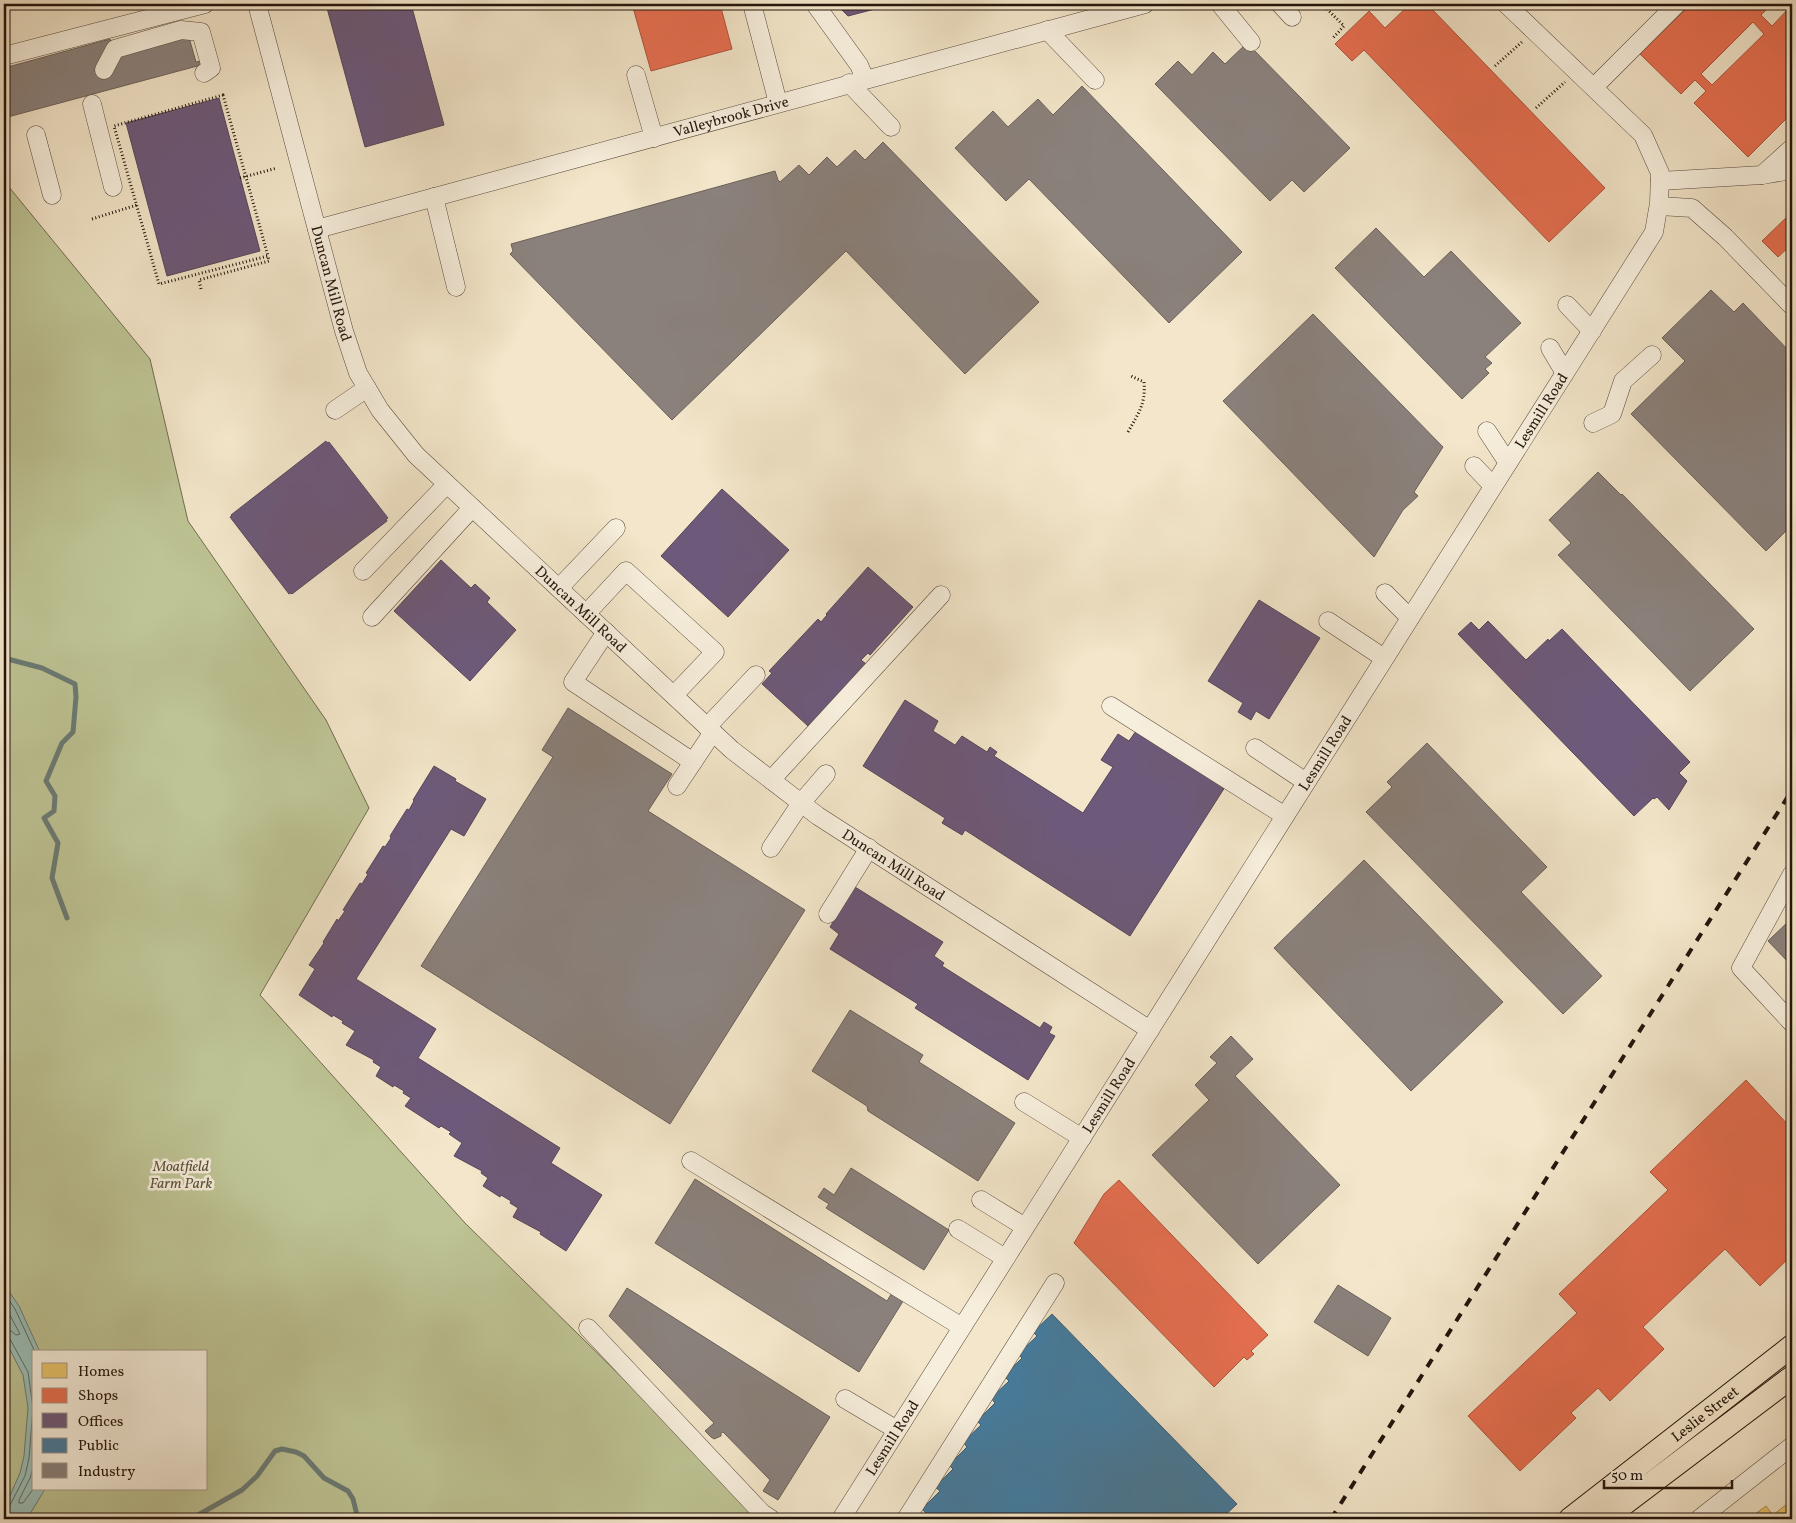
<svg xmlns="http://www.w3.org/2000/svg" width="1796" height="1523" viewBox="0 0 1796 1523" font-family="Vollkorn,serif">
<style>
.green{fill:#bec495;stroke:#716c50;fill-rule:evenodd}
.water{fill:#9bbfb9;stroke:#6b7b74}
.homes{fill:#e9c46a;stroke:#ae904e}
.shops{fill:#e76f51;stroke:#ac543c;fill-rule:evenodd}
.offices{fill:#6d597a;stroke:#574559}
.public{fill:#457b9d;stroke:#3b5c72}
.industry{fill:#8a817c;stroke:#6b615a}
.lines{fill:none;stroke-linecap:round;stroke-linejoin:round}
.shore{stroke:#606a62;stroke-width:1}
.stream{stroke:#6b7b74;stroke-width:5}
.minor-casing{stroke:#58493c;stroke-width:19}
.major-casing{stroke:#24150c;stroke-width:24}
.path{stroke:#24150c;stroke-width:3;stroke-dasharray:1 2.5;stroke-linecap:butt}
.minor{stroke:#f7efdd;stroke-width:18}
.major{stroke:#f3e6ca;stroke-width:22}
.rail{stroke:#24150c;stroke-width:4;stroke-dasharray:9 9;stroke-linecap:butt}
.labels{text-anchor:middle;stroke-width:5;stroke-linejoin:round;paint-order:stroke}
.street-label{font-size:15px;fill:#24150c;stroke:#f7efdd}
.park-label{font-size:15px;font-style:italic;fill:#5a523c;stroke:#f7efdd}
</style>
<rect width="100%" height="100%" fill="#f3e6ca"/>
<filter id="stains"><feTurbulence type="fractalNoise" baseFrequency=".004" numOctaves="4"/><feColorMatrix values="0 0 0 0 .2 0 0 0 0 .09 0 0 0 0 .02 0 0 0 .5 -.17"/></filter>
<radialGradient id="worn" r=".72"><stop offset=".6" stop-color="#630" stop-opacity="0"/><stop offset="1" stop-color="#630" stop-opacity=".3"/></radialGradient>
<path class="green" d="M4,181L150,359L188,521L326,720L369,808L260,995L465,1223L756,1509L745,1519H4ZM34,1352H206V1489H34Z"/>
<path class="water" d="M4,1284L19,1306L40,1352H34V1489H45L27,1519H4V1509L20,1473L24,1456L28,1408L23,1375L4,1338Z"/>
<path class="homes" d="M1792,1486V1496L1787,1490Z
M1792,1500V1519H1748L1766,1506L1773,1515Z"/>
<path class="shops" d="M632,4H720L732,49L651,71Z
M1410,4H1427L1605,188L1549,242L1364,50L1352,61L1335,44L1369,11L1385,28Z
M1691,4H1772L1761,15L1772,26L1792,5V113L1748,157L1694,103L1706,91L1695,80L1681,94L1640,54ZM1753,22L1764,34L1712,85L1701,74Z
M1792,208V244L1778,257L1762,241L1790,214L1788,212Z
M1746,1080L1792,1129V1255L1760,1286L1725,1249L1643,1327L1664,1349L1610,1401L1598,1388L1571,1413L1576,1418L1520,1471L1468,1416L1577,1313L1559,1294L1668,1190L1650,1172Z
M1119,1180L1268,1335L1251,1351L1254,1354L1247,1360L1244,1357L1214,1387L1074,1243L1104,1194Z"/>
<path class="offices" d="M29,4H44L30,8Z
M99,4H115V5L101,9Z
M343,4H411L444,125L365,147L327,8Z
M836,4H894L848,16Z
M219,98L260,251L167,276L126,123Z
M326,441L327,443L329,442L388,518L386,519L387,521L292,594L291,593L289,594L230,517L232,516L231,515Z
M722,489L789,550L728,617L661,556Z
M441,560L471,588L475,584L490,598L487,602L516,630L470,681L394,611Z
M868,567L913,607L870,655L868,653L861,660L866,664L808,726L762,684L772,673L769,671L818,619L821,622L827,615L826,614Z
M1259,600L1320,638L1269,719L1256,711L1251,720L1238,712L1243,703L1208,681Z
M1488,621L1526,660L1548,639L1549,641L1562,629L1690,762L1679,773L1687,781L1669,810L1657,797L1654,799L1653,798L1634,816L1458,634L1471,622L1479,630Z
M905,700L938,721L933,731L955,745L962,736L987,752L990,747L997,752L994,756L1083,813L1113,767L1101,760L1118,734L1129,741L1136,731L1225,787L1130,936L965,830L962,835L942,823L945,818L863,766Z
M434,766L456,779L455,781L486,799L464,836L451,829L356,979L436,1029L418,1058L560,1148L551,1163L602,1195L566,1251L540,1234L541,1232L513,1217L518,1208L510,1203L511,1201L501,1195L500,1197L483,1186L488,1178L481,1173L482,1171L454,1156L462,1143L449,1134L451,1132L441,1126L439,1128L405,1106L411,1098L403,1093L404,1091L394,1085L393,1087L376,1076L381,1067L373,1062L374,1060L346,1045L355,1031L342,1023L343,1021L333,1015L332,1017L299,995L315,969L309,965L324,943L323,942L337,919L338,921L345,911L343,910L360,883L362,884L368,874L366,873L383,846L385,847L391,838L390,836L407,809L409,810L414,801L413,800Z
M855,887L943,942L934,956L944,963L942,966L1040,1028L1044,1022L1052,1027L1049,1033L1055,1036L1028,1080L915,1008L918,1004L830,949L839,934L830,927Z"/>
<path class="public" d="M1052,1314L1237,1504L1221,1519H919L926,1513L922,1509L940,1491L935,1487L953,1469L949,1465L967,1447L963,1442L981,1425L977,1421L995,1403L991,1398L1009,1381L1004,1376L1022,1358L1018,1354L1037,1336L1033,1332Z"/>
<path class="industry" d="M188,34L196,62L200,61L201,65L4,118V68L110,39L114,54Z
M1247,43L1350,148L1304,192L1292,180L1270,201L1155,84L1178,61L1192,75L1213,52L1225,64Z
M1082,86L1242,252L1169,323L1029,179L1006,201L955,148L993,111L1008,127L1038,99L1053,115Z
M883,142L1039,302L965,374L846,251L672,420L510,254L513,251L511,244L775,171L778,180L780,182L799,165L809,175L827,157L837,167L855,150L865,160Z
M1376,228L1424,277L1451,251L1521,323L1485,357L1492,363L1485,369L1489,373L1462,399L1335,268Z
M1711,290L1734,312L1743,303L1792,354V525L1766,551L1631,414L1685,361L1662,338Z
M1313,314L1443,447L1414,492L1418,496L1403,510L1374,557L1223,401Z
M1598,472L1621,495L1622,494L1754,629L1690,691L1558,555L1571,543L1549,520Z
M568,708L672,774L648,811L805,910L670,1124L421,966L553,757L542,750Z
M1427,743L1547,867L1521,892L1602,976L1563,1014L1366,812L1392,787L1387,782Z
M1364,860L1503,1002L1411,1091L1274,948Z
M1792,918V966L1768,941Z
M850,1010L923,1055L919,1062L1015,1123L978,1181L868,1111L867,1106L812,1071Z
M1231,1036L1253,1059L1235,1076L1340,1185L1258,1264L1152,1155L1209,1100L1195,1085L1217,1063L1210,1057Z
M851,1168L949,1230L924,1270L826,1208L829,1204L818,1197L824,1188L834,1195Z
M695,1179L887,1301L893,1291L905,1298L859,1372L655,1243Z
M1338,1285L1391,1318L1368,1356L1314,1322Z
M627,1288L830,1417L778,1500L763,1491L770,1480L723,1432L721,1433V1436L714,1439L711,1437L705,1431L714,1423L609,1316Z"/>
<g class="lines">
<path class="shore" d="M4,1293L15,1309L35,1352
M4,1304L20,1334L16,1335L11,1331L4,1329
M4,1336L10,1339L28,1372L33,1408L29,1458L25,1476L10,1505L4,1507
M34,1465L30,1478L19,1500V1503H23L34,1488"/>
<path class="stream" d="M4,658L42,668L75,684L76,697L73,732L62,743L46,781L55,796L54,811L44,818L58,843L52,878L67,918
M191,1519L242,1490L257,1476L275,1451L282,1449L296,1452L304,1456L324,1478L348,1491L353,1499L358,1519"/>
<defs>
<g id="minor">
<path id="s1" d="M257,4L344,331L358,373L380,410L416,455L732,750L818,816L1150,1030"/>
<path d="M752,4L778,103"/>
<path d="M815,4L859,65L865,79"/>
<path d="M1220,4L1251,42"/>
<path d="M1280,4L1292,17"/>
<path d="M1047,30L1095,80"/>
<path d="M4,56L205,4"/>
<path d="M104,70L115,49L181,30L201,32L211,68L204,73"/>
<path d="M636,75L654,138"/>
<path d="M849,83L891,127"/>
<path d="M1594,87L1677,4"/>
<path d="M92,104L113,187"/>
<path d="M36,135L52,195"/>
<path d="M1762,175L1792,170"/>
<path d="M1660,181L1762,175L1792,148"/>
<path d="M434,197L456,287"/>
<path d="M1659,206L1692,208L1725,237L1792,306"/>
<path id="s2" d="M317,229L1145,4"/>
<path d="M1567,305L1592,331"/>
<path d="M1550,348L1565,373"/>
<path d="M335,410L367,388"/>
<path d="M1593,423L1612,414L1623,381L1652,355"/>
<path d="M1487,431L1508,463"/>
<path d="M1474,466L1493,486"/>
<path d="M363,571L447,484"/>
<path d="M559,588L616,528"/>
<path d="M1385,593L1410,618"/>
<path d="M586,614L626,571L715,652L674,695"/>
<path d="M372,617L472,508"/>
<path d="M1328,621L1384,658"/>
<path d="M606,632L573,682L693,762"/>
<path d="M1111,706L1285,816"/>
<path d="M707,727L756,675"/>
<path d="M1255,748L1306,782"/>
<path d="M771,780L941,595"/>
<path d="M677,786L713,732"/>
<path d="M771,848L801,803L826,774"/>
<path d="M1792,874L1741,968L1792,1023"/>
<path d="M828,914L869,848"/>
<path d="M1024,1102L1082,1138"/>
<path d="M691,1161L962,1327"/>
<path d="M981,1200L1025,1227"/>
<path d="M958,1229L1005,1258"/>
<path d="M588,1328L762,1513L771,1519"/>
<path d="M845,1399L897,1430"/>
<path id="s3" d="M841,1519L1654,232L1659,203L1660,173L1643,135L1506,4"/>
<path d="M906,1519L1055,1283"/>
<path d="M1699,1519L1792,1446"/>
</g>
<g id="major">
<path id="s4" d="M1570,1519L1792,1346"/>
<path d="M1604,1519L1792,1377"/>
</g>
</defs>
<use href="#minor" class="minor-casing"/>
<use href="#major" class="major-casing"/>
<path class="path" d="M1322,4L1344,26L1332,39
M1495,66L1523,41
M223,95L268,256L159,284L114,126Z
M1536,108L1565,82
M240,178L277,168
M92,219L137,205
M201,289L199,280L269,261L268,256
M1128,432C1138,414 1146,404 1144,382L1131,376"/>
<use href="#minor" class="minor"/>
<use href="#major" class="major"/>
<path class="rail" d="M1331,1519L1792,790"/>
</g>
<g class="labels">
<g class="street-label">
<text dy="5" stroke="none"><textPath href="#s2" startOffset="429">Valleybrook Drive</textPath></text>
<text dy="5" stroke="none"><textPath href="#s1" startOffset="289">Duncan Mill Road</textPath></text>
<text dy="5" stroke="none"><textPath href="#s3" startOffset="1311">Lesmill Road</textPath></text>
<text dy="5" stroke="none"><textPath href="#s1" startOffset="709">Duncan Mill Road</textPath></text>
<text dy="5" stroke="none"><textPath href="#s3" startOffset="906">Lesmill Road</textPath></text>
<text dy="5" stroke="none"><textPath href="#s1" startOffset="1114">Duncan Mill Road</textPath></text>
<text dy="5" stroke="none"><textPath href="#s3" startOffset="501">Lesmill Road</textPath></text>
<text dy="5" stroke="none"><textPath href="#s4" startOffset="171">Leslie Street</textPath></text>
<text dy="5" stroke="none"><textPath href="#s3" startOffset="96">Lesmill Road</textPath></text>
</g>
<g class="park-label">
<text x="181" y="1171">Moatfield<tspan x="181" dy="17">Farm Park</tspan></text>
</g>
</g>
<rect width="1796" height="1523" fill="none" stroke="#f3e6ca" stroke-width="20"/>
<rect x="5" y="5" width="1786" height="1513" fill="none" stroke="#24150c" stroke-width="2.5"/>
<rect x="10" y="10" width="1776" height="1503" fill="none" stroke="#24150c"/>
<rect x="32" y="1350" width="175" height="140" fill="#f7efdd" stroke="#a39889"/>
<rect x="42" y="1363" width="25" height="15" fill="#e9c46a" stroke="#a39889"/>
<text x="78" y="1376" font-size="15" fill="#24150c">Homes</text>
<rect x="42" y="1388" width="25" height="15" fill="#e76f51" stroke="#a39889"/>
<text x="78" y="1400" font-size="15" fill="#24150c">Shops</text>
<rect x="42" y="1413" width="25" height="15" fill="#6d597a" stroke="#a39889"/>
<text x="78" y="1426" font-size="15" fill="#24150c">Offices</text>
<rect x="42" y="1438" width="25" height="15" fill="#457b9d" stroke="#a39889"/>
<text x="78" y="1450" font-size="15" fill="#24150c">Public</text>
<rect x="42" y="1463" width="25" height="15" fill="#8a817c" stroke="#a39889"/>
<text x="78" y="1476" font-size="15" fill="#24150c">Industry</text>
<path d="M1604 1480v8h128v-8" fill="none" stroke="#24150c" stroke-width="2.5"/>
<text x="1611" y="1480" font-size="15" fill="#24150c" stroke="#f7efdd" stroke-width="4" paint-order="stroke">50 m</text>
<rect width="100%" height="100%" filter="url(#stains)"/>
<rect width="100%" height="100%" fill="url(#worn)"/>
</svg>
